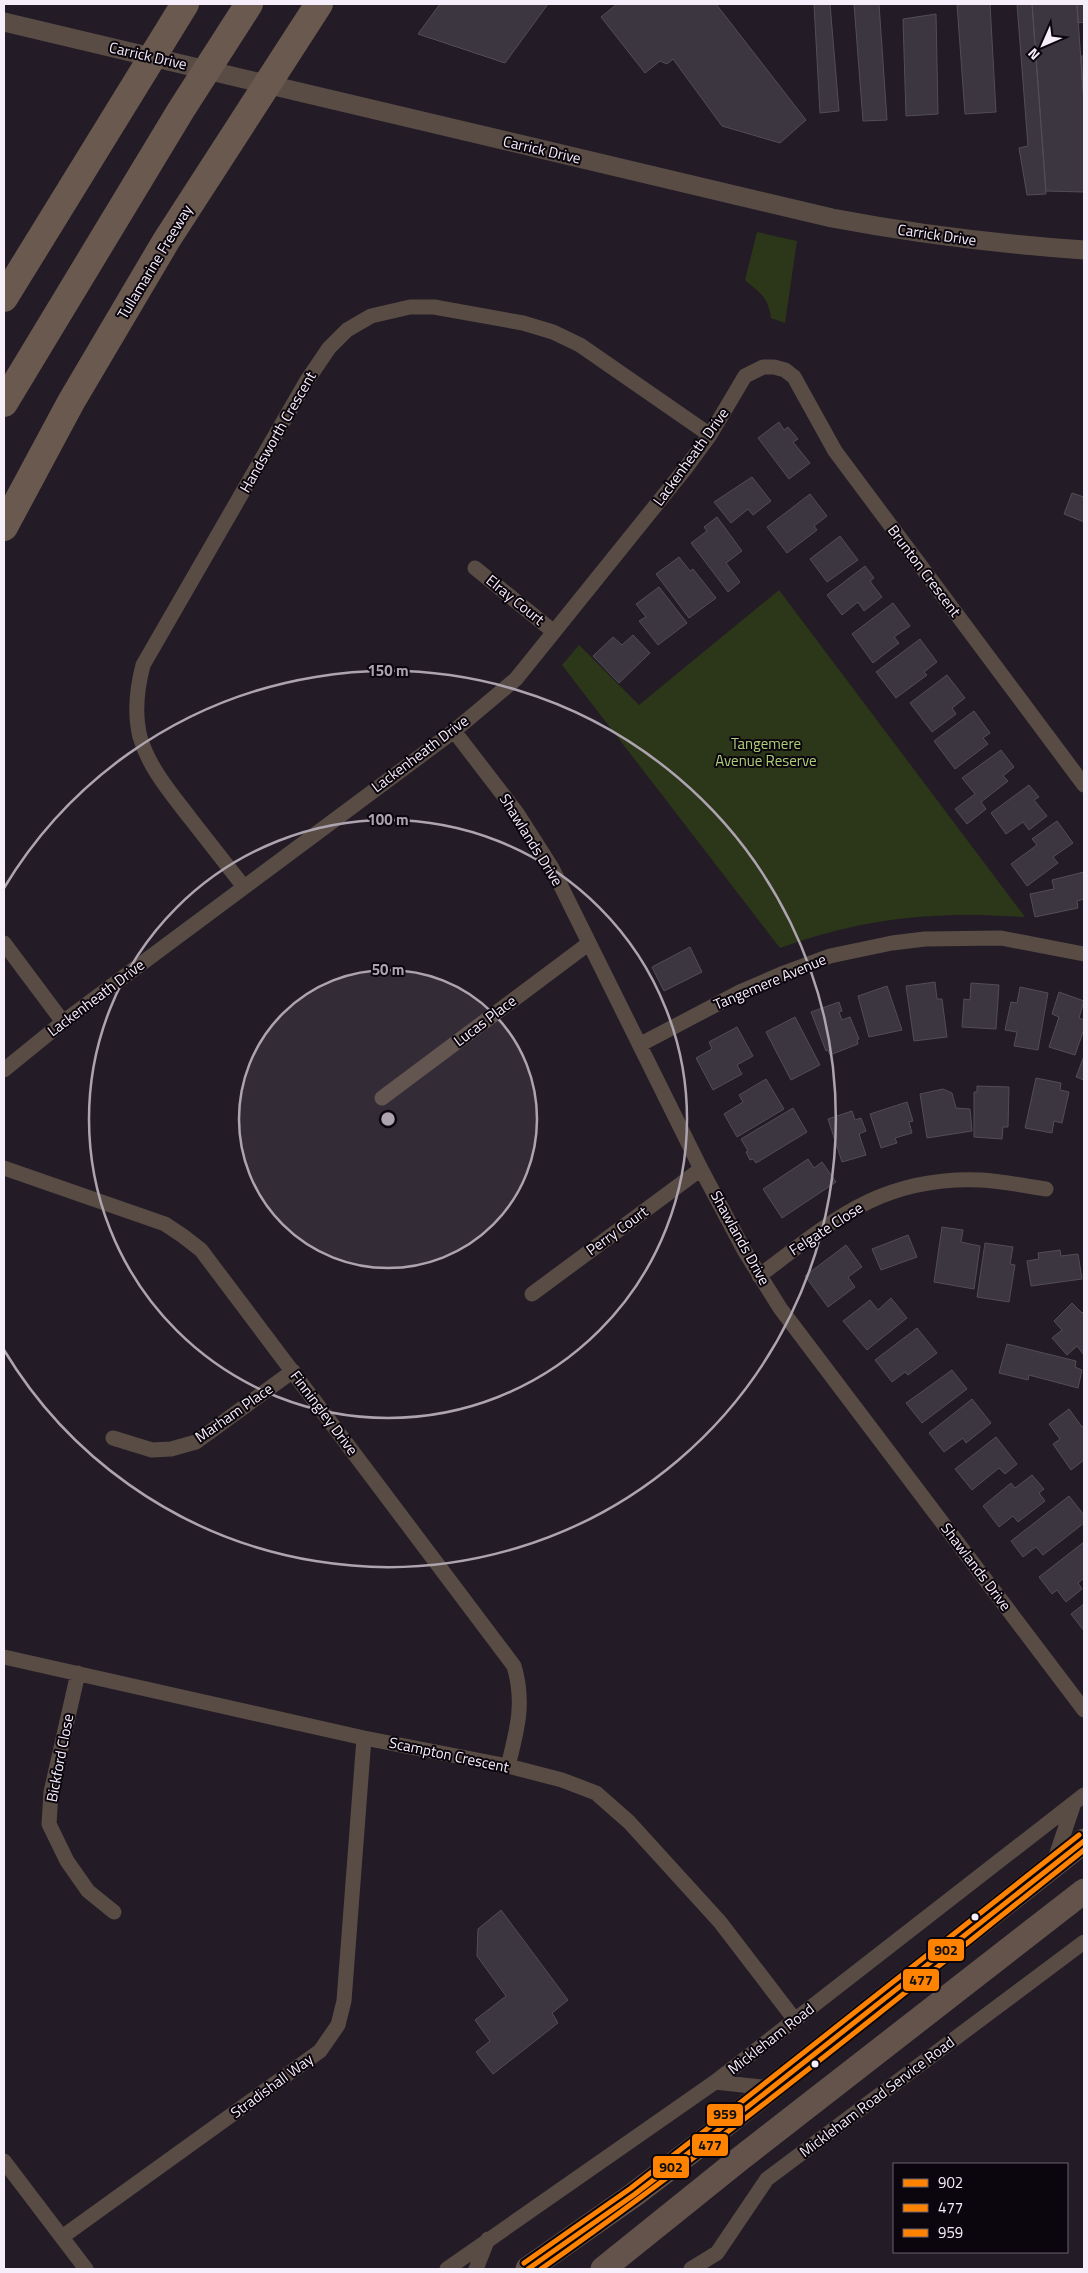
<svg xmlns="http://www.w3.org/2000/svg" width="1088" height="2273" viewBox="0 0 1088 2273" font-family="'Titillium Web',sans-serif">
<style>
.green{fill:#2c3618}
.building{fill:#3b363f;stroke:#524d56}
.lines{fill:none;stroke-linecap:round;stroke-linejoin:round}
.minor{stroke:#594c45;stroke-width:15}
.tertiary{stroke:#594c45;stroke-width:19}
.primary{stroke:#64534b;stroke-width:25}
.motorway{stroke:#6a594f;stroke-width:28}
.bus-1-casing{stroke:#0b060d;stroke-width:9}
.bus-2-casing{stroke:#0b060d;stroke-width:9}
.bus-3-casing{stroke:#0b060d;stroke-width:9}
.bus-1{stroke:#ff8200;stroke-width:5}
.bus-2{stroke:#ff8200;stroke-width:5}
.bus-3{stroke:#ff8200;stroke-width:5}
.ring{fill:none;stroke:#ada4b0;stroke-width:2.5}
.bus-dot{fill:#f7eefb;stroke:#0b060d;stroke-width:2}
.labels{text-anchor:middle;stroke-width:4;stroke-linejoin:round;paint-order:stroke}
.street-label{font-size:15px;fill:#f7eefb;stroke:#0b060d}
.park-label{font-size:15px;fill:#adcf77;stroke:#0b060d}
.centre{fill:#ada4b0;stroke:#0b060d;stroke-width:2.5}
.ring-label{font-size:15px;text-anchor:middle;font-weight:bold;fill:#ada4b0;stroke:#0b060d;stroke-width:4;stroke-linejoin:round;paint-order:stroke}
.line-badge{stroke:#0b060d;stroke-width:2}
.pale-badge-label{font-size:14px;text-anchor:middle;font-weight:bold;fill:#111}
</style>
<rect width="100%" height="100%" fill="#231c26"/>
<path class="green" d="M757,232L797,241L785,323L771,318C768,296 761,294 745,280Z
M779,590L1025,917C935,911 866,917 780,948L562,665L579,645L639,705Z"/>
<path class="building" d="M440,4H548L505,63L418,34Z
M617,4H716L806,120L780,143L722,126L673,59L667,64L660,61L645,73L601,17Z
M814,4H830L839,111L820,113Z
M854,4H879L887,120L863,121Z
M957,4H990L996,112L965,114Z
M1017,4H1032L1046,194L1027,195L1019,148L1028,146Z
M1032,4H1077L1084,105V192L1046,191Z
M1077,4H1084V22L1078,23Z
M936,14L938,114L906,116L903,19Z
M1081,56H1084V89H1083Z
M779,422L784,430L788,427L798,439L793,442L810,463L789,479L758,438Z
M752,477L771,501L753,515L748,509L731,523L714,502Z
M1072,493L1084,497V522L1064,514Z
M810,494L827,516L814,526L817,530L787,553L767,527Z
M717,517L742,551L726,563L740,582L728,592L691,543L707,531L704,527Z
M840,536L858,560L827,582L810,559Z
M679,557L690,571L693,569L716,598L689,618L656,574Z
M865,566L874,578L870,581L882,597L864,611L858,602L842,615L827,595Z
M659,587L687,623L658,645L639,621L646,617L636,604Z
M893,603L910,626L894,637L899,643L873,663L852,634Z
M633,635L650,653L619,683L593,656L613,637L622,645Z
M920,639L937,662L924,672L927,675L896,698L876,672Z
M947,675L965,698L952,708L956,714L932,732L910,703Z
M974,711L990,733L983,738L988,744L955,769L934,741Z
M1001,750L1014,767L1003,776L1008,781L981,802L986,809L967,824L955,809L975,794L962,778Z
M1029,785L1039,797L1034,800L1047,816L1029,830L1023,822L1006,834L991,813Z
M1057,821L1073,843L1053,857L1058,863L1027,886L1011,864L1037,845L1032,839Z
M1084,872V899L1077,901L1078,908L1035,917L1030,894L1054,889L1052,880Z
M690,947L702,972L664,991L652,967Z
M935,982L937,999H942L947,1037L914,1041L906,986Z
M971,983L999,985L996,1029L962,1027L964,999L970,1000Z
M887,986L902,1030L869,1037L858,996Z
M1020,987L1048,993L1038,1050L1014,1046L1017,1032L1005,1030L1011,1002L1017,1003Z
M1059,992L1084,1001L1079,1018L1084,1020V1029L1075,1055L1049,1047L1059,1017L1052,1014Z
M839,1002L842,1011L839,1012L842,1020L850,1017L859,1039L857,1040L858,1044L830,1055L828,1050L826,1051L811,1012Z
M795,1017L820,1065L791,1080L766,1032Z
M737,1027L753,1056L737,1065L742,1074L713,1090L696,1058L712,1049L709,1042Z
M1084,1056V1080L1076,1077Z
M1036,1078L1061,1083L1060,1090L1069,1092L1062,1123L1054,1121L1052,1133L1025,1128Z
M766,1079L784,1109L737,1137L724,1114L743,1102L739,1095Z
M977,1086L1009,1087L1008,1127H1003L1002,1139L974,1137V1092H977Z
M943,1089L952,1093L956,1108L970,1109L972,1131L927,1138L920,1094Z
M907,1102L913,1121L909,1122L912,1133L895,1138L897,1143L881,1148L870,1114Z
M793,1108L807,1132L756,1163L753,1159L750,1160L746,1152L748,1151L741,1139Z
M852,1111L855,1120L861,1118L866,1131L859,1134L866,1155L842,1162L828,1119Z
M808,1159L814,1168L822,1162L836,1182L782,1218L763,1189Z
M942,1227L963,1230L961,1242L980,1246L974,1289L934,1282Z
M908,1235L917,1257L881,1270L872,1249Z
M985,1243L1013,1247L1010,1264L1015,1265L1009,1302L977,1297Z
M846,1245L862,1267L848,1277L855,1287L828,1307L805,1276Z
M1060,1250L1061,1256L1078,1254L1082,1279L1031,1286L1027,1261L1039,1259L1038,1253Z
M891,1298L907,1318L867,1350L843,1321L870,1300L878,1310Z
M1072,1303L1082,1313L1084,1311V1355L1077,1346L1067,1355L1052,1338L1062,1330L1054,1321Z
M917,1328L937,1353L908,1375L905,1372L892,1382L875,1360Z
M1007,1344L1076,1361L1075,1367L1082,1370L1078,1388L1029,1375L1028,1380L999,1373Z
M952,1370L967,1389L922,1423L906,1403Z
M972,1399L991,1423L966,1443L963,1438L944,1452L929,1433Z
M1069,1409L1082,1427L1084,1426V1460L1071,1470L1053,1444L1060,1439L1049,1424Z
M996,1437L1017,1464L1005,1474L999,1468L972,1490L955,1469Z
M1032,1475L1044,1489L1039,1493L1045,1501L1018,1522L1013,1516L999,1527L983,1506L1011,1483L1015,1488Z
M1069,1496L1084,1515V1523L1043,1555L1036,1547L1023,1557L1011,1541Z
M1084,1542V1578L1078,1583L1082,1589L1066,1602L1057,1590L1052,1594L1039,1577Z
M1084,1604V1631L1071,1614Z
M501,1910L568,2000L552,2013L558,2023L493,2074L476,2052L490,2041L475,2020L506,1996L477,1956L478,1929Z"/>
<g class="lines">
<path class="minor" d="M475,568L554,632
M454,731L517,813L552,868L701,1169L744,1250L780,1308L1084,1710
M244,887C226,864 208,841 190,818C171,793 149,768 140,737C134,713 137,688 143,665L306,382L329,348L347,330L371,316L410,307H434L523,323L553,332L580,345L710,435
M4,943L63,1022
M641,1044L740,992L784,973L830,956L892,943L925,939L1001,938L1084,954
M4,1070L63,1022L454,731L516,679L685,469L710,435L745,376L763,367H774L785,370L794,377L835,451L1084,785
M382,1098L588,944
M4,1168L165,1224L183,1236L201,1250L514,1666C525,1703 517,1730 508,1766
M759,1276C833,1220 882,1176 981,1180C1003,1181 1024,1186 1046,1189
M532,1294L701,1169
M113,1438L152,1450L171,1449L196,1442L293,1371
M4,1657L364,1738L508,1766L562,1780L596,1793L629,1822L720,1922L795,2020
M78,1673L51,1792L49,1824L67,1861L88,1891L114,1912
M1054,1862L1074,1803
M715,2082L770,2088
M4,2161L86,2269
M62,2237L320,2051L338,2025L344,2001L364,1738
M447,2269L715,2082L1084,1795
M476,2269L488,2239
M691,2269L717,2253L767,2179L1084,1942"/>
<path class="tertiary" d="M4,22L832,218C916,234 999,244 1084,250"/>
<path class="primary" d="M528,2269L635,2194L712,2135L1084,1841
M603,2269L741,2158L1084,1891"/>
<path class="motorway" d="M4,298L185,4
M4,403L181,110L249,4
M4,527L71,402L166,241L319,4"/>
<defs>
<path id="bus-1" d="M528,2269L635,2194L712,2135L1084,1841"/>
<path id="bus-2" d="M541,2269C728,2138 905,1992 1084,1850"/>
<path id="bus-3" d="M524,2263L631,2188L707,2129L1079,1835"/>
</defs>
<use href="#bus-1" class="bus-1-casing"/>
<use href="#bus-2" class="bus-2-casing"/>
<use href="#bus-3" class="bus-3-casing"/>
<use href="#bus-1" class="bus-1"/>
<use href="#bus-2" class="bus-2"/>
<use href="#bus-3" class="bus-3"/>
</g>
<circle cx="388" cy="1119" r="149" fill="#ada4b0" fill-opacity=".12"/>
<g class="ring">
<circle cx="388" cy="1119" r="149"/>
<circle cx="388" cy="1119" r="299"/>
<path d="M4 888A448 448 0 1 1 4 1350"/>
</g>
<g class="bus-dot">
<circle cx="975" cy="1917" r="4.5"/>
<circle cx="815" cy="2064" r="4.5"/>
</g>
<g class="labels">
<g class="street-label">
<text transform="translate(148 56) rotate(13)" y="5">Carrick Drive</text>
<text transform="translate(542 150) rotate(13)" y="5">Carrick Drive</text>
<text transform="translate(937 235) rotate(8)" y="5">Carrick Drive</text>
<text transform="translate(155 262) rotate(-59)" y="5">Tullamarine Freeway</text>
<text transform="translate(278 432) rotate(-60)" y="5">Handsworth Crescent</text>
<text transform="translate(691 457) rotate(-54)" y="5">Lackenheath Drive</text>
<text transform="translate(924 571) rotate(53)" y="5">Brunton Crescent</text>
<text transform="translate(515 600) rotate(39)" y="5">Elray Court</text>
<text transform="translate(420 754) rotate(-37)" y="5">Lackenheath Drive</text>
<text transform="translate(531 840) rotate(58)" y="5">Shawlands Drive</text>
<text transform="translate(770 982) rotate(-23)" y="5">Tangemere Avenue</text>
<text transform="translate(96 998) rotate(-37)" y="5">Lackenheath Drive</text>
<text transform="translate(485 1021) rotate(-37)" y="5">Lucas Place</text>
<text transform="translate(826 1229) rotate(-33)" y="5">Felgate Close</text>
<text transform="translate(617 1231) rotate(-36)" y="5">Perry Court</text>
<text transform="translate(740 1238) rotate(61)" y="5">Shawlands Drive</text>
<text transform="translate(234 1413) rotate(-35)" y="5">Marham Place</text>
<text transform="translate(324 1413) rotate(53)" y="5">Finningley Drive</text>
<text transform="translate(976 1567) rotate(53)" y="5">Shawlands Drive</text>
<text transform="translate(449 1755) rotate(12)" y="5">Scampton Crescent</text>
<text transform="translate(60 1758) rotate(-79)" y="5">Bickford Close</text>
<text transform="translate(771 2039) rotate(-38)" y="5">Mickleham Road</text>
<text transform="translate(272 2086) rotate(-36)" y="5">Stradishall Way</text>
<text transform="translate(877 2097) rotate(-37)" y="5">Mickleham Road Service Road</text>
</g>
<g class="park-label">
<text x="766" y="749">Tangemere<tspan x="766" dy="17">Avenue Reserve</tspan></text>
</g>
</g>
<circle cx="388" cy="1119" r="8" class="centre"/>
<g class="ring-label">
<text x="388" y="676">150 m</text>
<text x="388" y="825">100 m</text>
<text x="388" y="975">50 m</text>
</g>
<g class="line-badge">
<rect x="927" y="1938" width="38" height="24" rx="5" fill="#ff8200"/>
<rect x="902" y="1968" width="38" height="24" rx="5" fill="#ff8200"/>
<rect x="706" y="2103" width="38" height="24" rx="5" fill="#ff8200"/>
<rect x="691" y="2133" width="38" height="24" rx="5" fill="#ff8200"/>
<rect x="652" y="2155" width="38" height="24" rx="5" fill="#ff8200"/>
</g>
<g class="pale-badge-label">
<text x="946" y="1955">902</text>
<text x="921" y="1985">477</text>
<text x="725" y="2119">959</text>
<text x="710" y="2150">477</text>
<text x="671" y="2172">902</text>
</g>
<rect width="1088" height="2273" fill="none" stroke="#f7eefb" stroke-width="10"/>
<rect x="893" y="2163" width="175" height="90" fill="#0b060d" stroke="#69636c"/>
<rect x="903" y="2179" width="25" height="8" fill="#ff8200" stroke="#69636c"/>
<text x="938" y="2188" font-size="15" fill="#f7eefb">902</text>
<rect x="903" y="2204" width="25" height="8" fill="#ff8200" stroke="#69636c"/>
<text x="938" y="2213" font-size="15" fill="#f7eefb">477</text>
<rect x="903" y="2229" width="25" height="8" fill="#ff8200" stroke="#69636c"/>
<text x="938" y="2238" font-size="15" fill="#f7eefb">959</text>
<g transform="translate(1043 45) rotate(225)" stroke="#0b060d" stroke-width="4" paint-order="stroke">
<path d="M0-4L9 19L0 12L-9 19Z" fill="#f7eefb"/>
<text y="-8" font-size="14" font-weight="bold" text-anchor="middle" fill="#f7eefb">N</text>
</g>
</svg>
